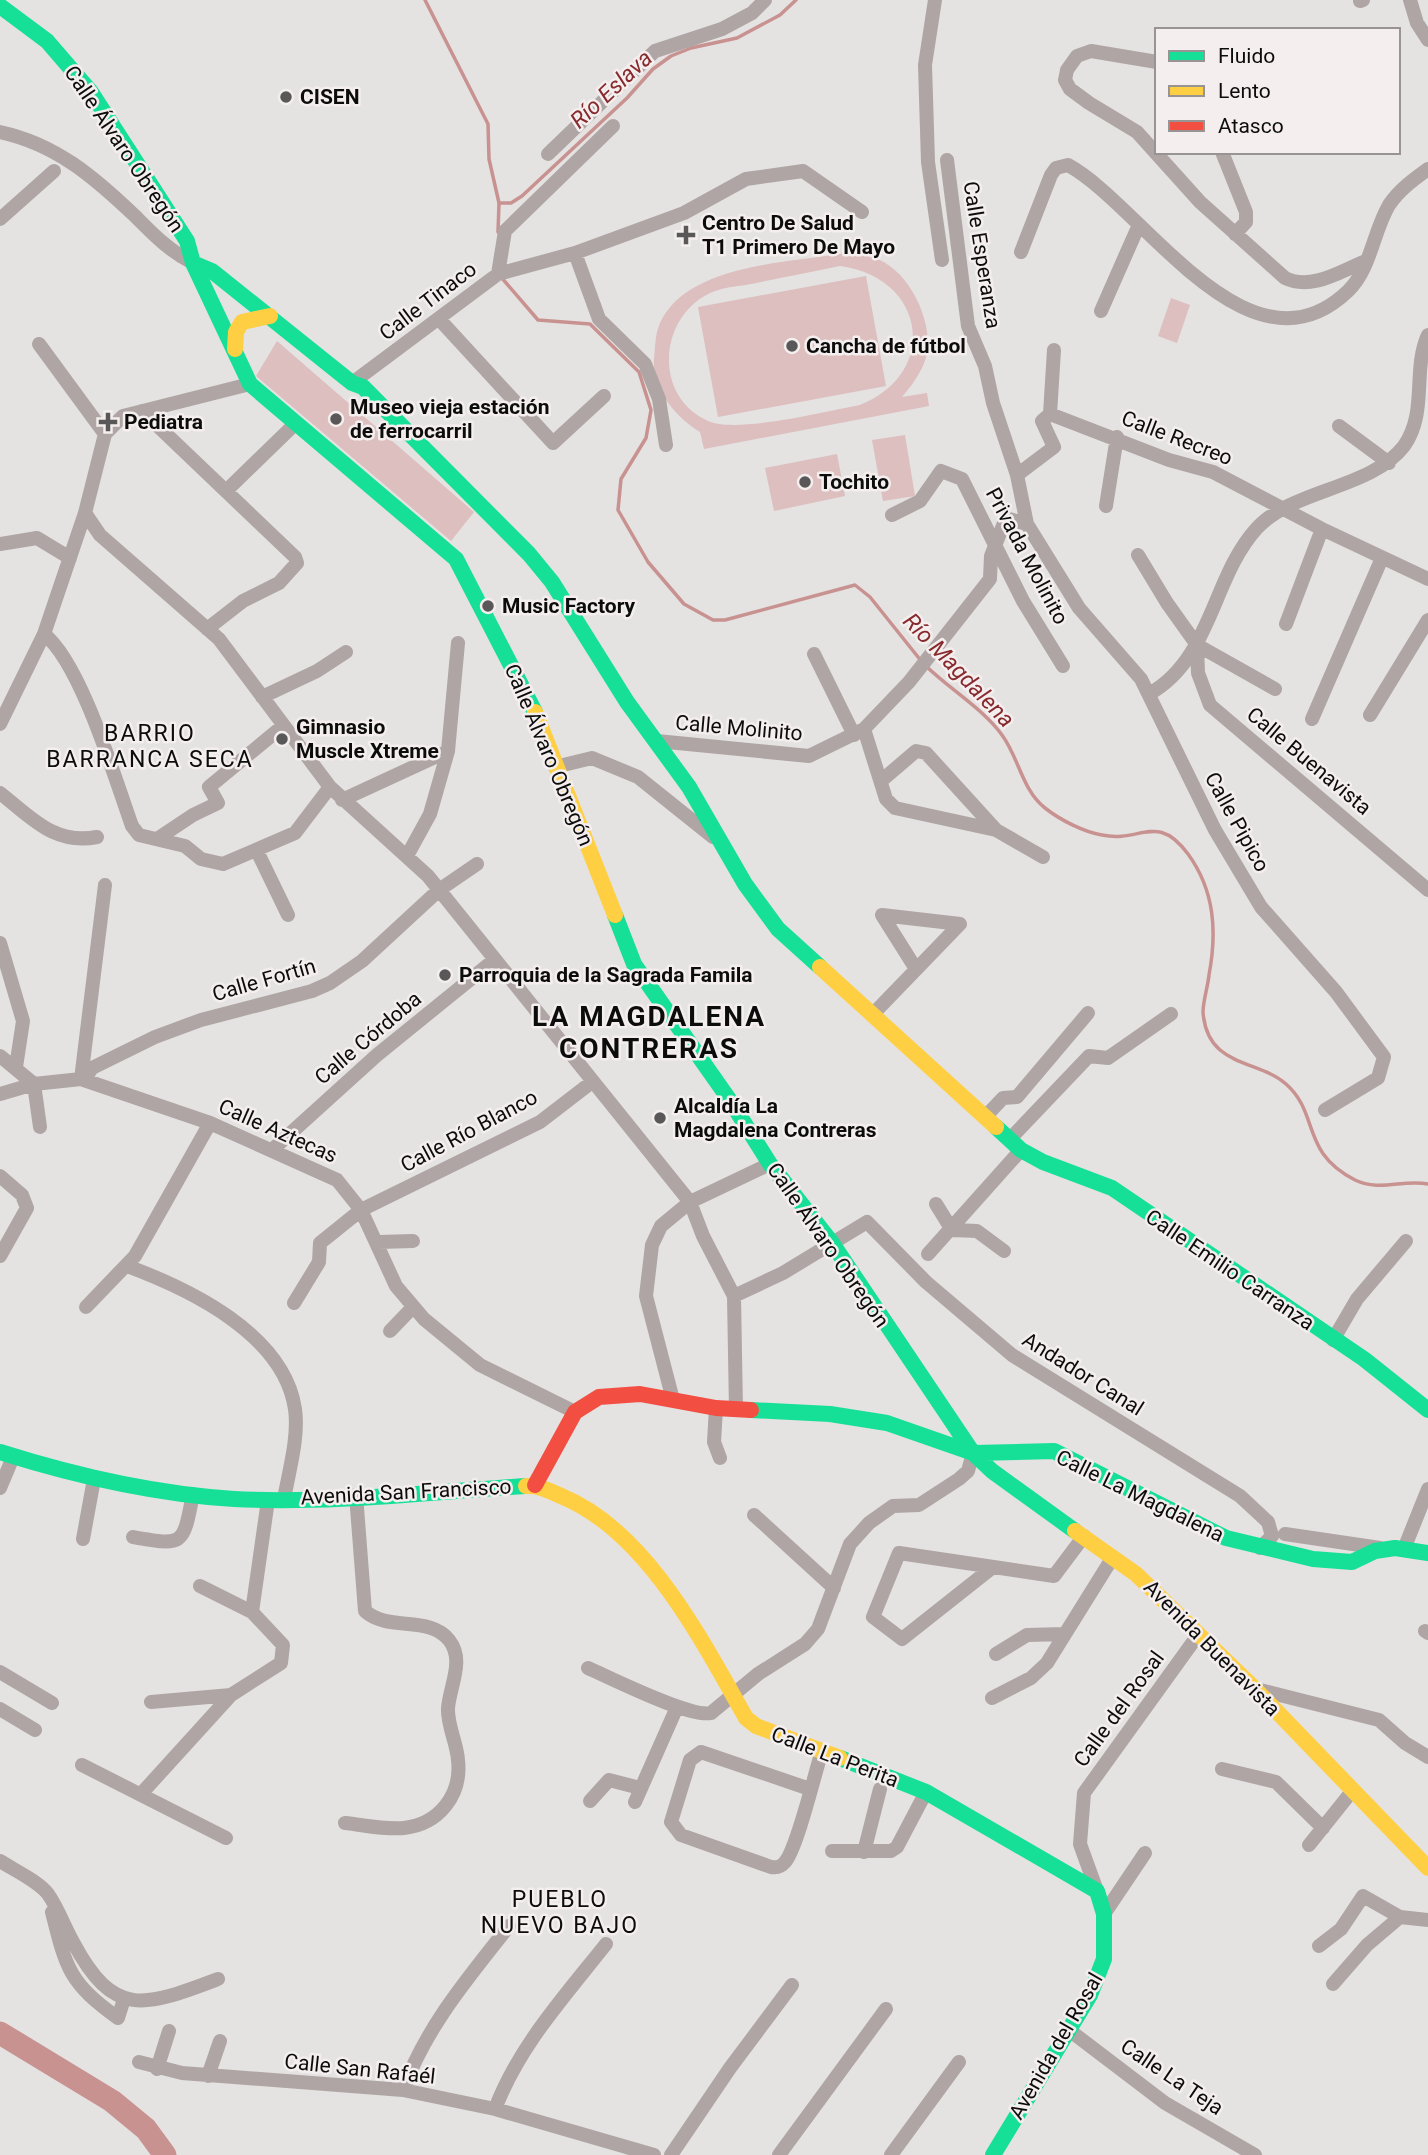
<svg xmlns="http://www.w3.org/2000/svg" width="1428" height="2155" viewBox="0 0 1428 2155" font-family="Roboto,sans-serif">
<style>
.green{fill:#dcbfbe;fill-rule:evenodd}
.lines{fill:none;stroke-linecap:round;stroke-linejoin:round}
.stream{stroke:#c89290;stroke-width:3.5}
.river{stroke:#c89290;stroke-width:23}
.street{stroke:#aea5a4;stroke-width:14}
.fast{stroke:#16e098;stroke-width:16}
.slow{stroke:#ffcf43;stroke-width:16}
.jam{stroke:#f24e42;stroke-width:16}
.poi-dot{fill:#595757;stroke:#f4efee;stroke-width:2.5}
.labels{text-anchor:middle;stroke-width:5;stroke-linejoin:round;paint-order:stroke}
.poi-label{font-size:21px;font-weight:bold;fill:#0d0c0c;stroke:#f4efee;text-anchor:start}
.street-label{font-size:21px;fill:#0d0c0c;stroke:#f4efee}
.water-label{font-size:23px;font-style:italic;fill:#872a2e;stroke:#f4efee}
.neighbourhood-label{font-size:23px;letter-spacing:2px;fill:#0d0c0c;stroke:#f4efee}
.district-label{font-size:28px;font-weight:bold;letter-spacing:2px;fill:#0d0c0c;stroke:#f4efee}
</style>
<rect width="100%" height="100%" fill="#e5e2e2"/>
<path class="green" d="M845,253C853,255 863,255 872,257C906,267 928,311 928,344C928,364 914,383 902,397L927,393L929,406L704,449L700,432C676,417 651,389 654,359C655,350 655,340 657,332C676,264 789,263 845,253ZM840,266C925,277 941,372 860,405C826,411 737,434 708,421C651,396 659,312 715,291C726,287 740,286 751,284C781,278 810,272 840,266Z
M866,276L886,386L718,417L698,307Z
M1171,298L1190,305L1177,343L1158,336Z
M277,341L474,512L451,541L256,376Z
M905,435L915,496L883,501L872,440Z
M837,454L845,496L774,511L765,468Z"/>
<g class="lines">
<path class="stream" d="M425,0L488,124L489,159L499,203L498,232
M500,203H511L522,196L627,98L653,69L671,56L691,48L737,38L780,15L796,0
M501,277L538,320L590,324L639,372L651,410L646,438L621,479L618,510L648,562L684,604L713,620H725L855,585L870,597L922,662
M927,667C951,690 983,709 1002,735C1019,758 1022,790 1045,808C1060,820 1084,832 1102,835C1141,843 1157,812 1188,854C1215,891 1217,932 1209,975C1208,986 1203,1001 1203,1012C1207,1068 1258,1059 1286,1084C1320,1114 1300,1152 1355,1180C1380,1192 1403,1179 1428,1184"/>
<path class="river" d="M0,2033L112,2101L146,2129L165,2155"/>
<path class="street" d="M935,0L925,65L928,162L942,260
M1410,0L1417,23L1428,40
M1360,1L1363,0
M1157,62L1091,51L1077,56L1067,70L1065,80L1070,89L1089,103L1137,132L1200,202L1285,278C1312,291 1340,271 1366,261
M0,132C56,144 94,177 135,216C153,234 169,251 193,263
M1222,152L1246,212V222L1235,234
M548,154L655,51L722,29L752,13L765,0
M947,160L968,326L985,366L993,403L1017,475L1027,524L1079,608L1141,679L1215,830L1261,907L1336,992L1384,1057L1378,1078L1325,1110
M0,219L54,171
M1021,252L1051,175L1056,168L1068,165C1142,205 1249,386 1348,291C1371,269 1373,232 1389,205C1399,190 1414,179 1428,169
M575,253L599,319L645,364L659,399L666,445
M498,274L505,231L613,126
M1101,311L1138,227
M439,319L553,443L604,396
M39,344L105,434
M352,383L498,274L575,253L684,213L746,179L803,171L862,212
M142,411L295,557L297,563L279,583L243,601L207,629
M1050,414L1169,460L1213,472L1322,529L1428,579
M1339,426L1389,463
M1017,475L1054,447L1042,421L1050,414L1054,350
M226,491L296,423
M1106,506L1117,437
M85,513L100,535L219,639L330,787L428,876L690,1202L703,1236L734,1296L736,1410
M892,515L920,501L941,471L962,479L1023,601L1063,666
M0,544L37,538L70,558
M1138,555L1167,603L1197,645L1275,689
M1286,624L1322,529
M44,634C81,663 115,779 132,826L139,835L185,846L201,859L223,864L295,833L330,787
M1197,645L1198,673L1210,705L1428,890
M814,654L854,735
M1149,694C1212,659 1212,577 1257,528C1293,489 1371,489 1404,446C1428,412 1412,370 1428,335
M262,697L317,671L346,652
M1370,715L1428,620
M1312,719L1382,558
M0,724L44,634L85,513L105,434L123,416L250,384
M864,729L886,799L895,808L996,830L1043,857
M657,741L809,756L864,729L909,682L990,579L991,556L1006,518L1027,524
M555,767L592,758L638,777L713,837
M881,781L916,751L926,753L996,830
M0,793C32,818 54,845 97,837
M342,800L448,751
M157,839L193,815L218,803L209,787L283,726
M257,851L288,915
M407,856L430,814L448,751L458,643
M0,943L23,1021L16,1067
M916,969L882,915L960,924
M873,1014L960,924
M0,1056L34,1084
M81,1079L105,885
M84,1080L92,1068L155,1037L201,1020L312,991L330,983L362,961L439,890L477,864
M34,1084L40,1127
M0,1094L34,1084L81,1079L210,1123L337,1180L361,1210L396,1286L424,1319L480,1365L575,1412
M986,1116L1003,1098L1017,1097L1088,1013
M1010,1139L1089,1056L1108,1058L1171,1014
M272,1150L377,1055L493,961
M0,1176L22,1195L27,1208L0,1256
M936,1204L952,1230L977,1231L1004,1251
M379,1242L413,1241
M928,1254L1021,1150
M127,1266C189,1289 284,1334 295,1409C299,1437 289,1471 284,1499
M734,1296L783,1273L867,1222L926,1282L1012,1355L1240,1496L1268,1522L1272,1536L1260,1548
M294,1303L319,1262L320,1243L361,1210L540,1122L592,1082
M86,1307L135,1256L210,1123
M390,1331L413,1307
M1333,1340L1357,1299L1406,1241
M673,1400L646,1296L652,1245L661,1226L690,1202L770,1164
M716,1408L714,1442L720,1458
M0,1488L13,1457
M754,1515L834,1588
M1285,1534L1380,1548
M133,1537C184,1546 183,1546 193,1494
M83,1539L94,1479
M1404,1549L1428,1489
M993,1567L902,1639L873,1617L899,1553L1054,1576L1084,1536
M200,1586L252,1612
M1425,1631L1428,1633
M996,1654L1027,1635L1065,1634
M588,1668C611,1678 690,1718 711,1713L758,1674L805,1644L818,1629L850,1544L869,1523L893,1506L919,1505L959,1479L968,1471L973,1453
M0,1672L52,1703
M1256,1689L1379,1720L1405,1743L1428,1757
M992,1698L1031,1678L1047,1663L1113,1557
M151,1702L231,1695
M0,1709L35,1730
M82,1765L226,1838
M1222,1769L1276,1782L1323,1828
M810,1789L701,1752L690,1760L671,1822L681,1835L771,1867C777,1868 781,1867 785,1862C797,1849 815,1772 822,1751
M141,1794L231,1695L281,1663L283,1645L252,1612L268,1500
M590,1801L609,1780L640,1788
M635,1802L677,1707
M345,1823C364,1825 385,1830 404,1828C439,1824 462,1795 458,1760C457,1743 447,1725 448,1708C450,1685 465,1660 449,1640C429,1615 388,1632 365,1611L356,1495
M1309,1845L1353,1790
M832,1851H891L897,1847L926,1792
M864,1852L880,1789
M0,1861C14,1870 38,1881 48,1894C58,1908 64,1926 73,1942C114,2019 144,2007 218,1979
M1097,1891L1080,1844L1084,1793L1198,1635
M52,1912C66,1968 69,1983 118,2018L124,1999
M1104,1914L1145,1853
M1319,1946L1341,1929L1363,1896L1400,1917
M1333,1984L1367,1945L1400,1917L1428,1920
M1069,2030L1165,2103L1255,2155
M139,2062L182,2073L403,2090L495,2109L654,2155
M157,2069L169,2031
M208,2076L220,2041
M403,2090C426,2027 468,1978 509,1926
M495,2109C519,2046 564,1997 606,1944
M671,2155L730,2068L792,1985
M779,2155L886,2009
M891,2155L959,2062"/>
<path class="fast" d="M0,6L47,41L91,92L187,241L193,263L250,384L456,559L535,712
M193,263L212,271L352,383L363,387L529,554L552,582L627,702L689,787L745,884L778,929L820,967
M615,915L634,964L731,1102L770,1164L832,1243L973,1453L992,1471L1075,1531
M996,1127L1021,1150L1043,1162L1112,1188L1364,1359L1428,1410
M751,1410L830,1414L887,1423L973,1453L1054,1451L1226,1538L1313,1559L1352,1562L1375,1551L1395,1548L1428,1553
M0,1452C76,1476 154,1494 234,1499C331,1504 429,1492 526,1486
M840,1758L926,1792L1097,1891L1104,1914V1959L1090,1995L993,2155"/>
<path class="slow" d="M235,349L236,332L242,322L270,316
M535,712L615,915
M820,967L996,1127
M526,1486C539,1485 549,1491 561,1496C647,1531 702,1641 746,1718L756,1726L840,1758
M1075,1531L1136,1574L1254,1688L1428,1868"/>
<path class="jam" d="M535,1485L575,1412L599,1397L640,1394L716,1408L751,1410"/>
</g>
<g class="poi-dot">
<circle cx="286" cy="97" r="7"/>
<path d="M682.5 224.5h7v7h7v7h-7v7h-7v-7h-7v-7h7z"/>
<circle cx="792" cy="346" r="7"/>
<circle cx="336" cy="419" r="7"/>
<path d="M104.5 411.5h7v7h7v7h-7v7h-7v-7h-7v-7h7z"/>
<circle cx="805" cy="482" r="7"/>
<circle cx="488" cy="606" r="7"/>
<circle cx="282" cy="739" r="7"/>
<circle cx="445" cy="975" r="7"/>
<circle cx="660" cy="1118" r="7"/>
</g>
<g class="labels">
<g class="poi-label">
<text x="300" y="104">CISEN</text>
<text x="702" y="230">Centro De Salud<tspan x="702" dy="24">T1 Primero De Mayo</tspan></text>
<text x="806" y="353">Cancha de fútbol</text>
<text x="350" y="414">Museo vieja estación<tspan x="350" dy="24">de ferrocarril</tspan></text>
<text x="124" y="429">Pediatra</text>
<text x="819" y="489">Tochito</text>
<text x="502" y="613">Music Factory</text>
<text x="296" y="734">Gimnasio<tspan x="296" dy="24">Muscle Xtreme</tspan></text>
<text x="459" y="982">Parroquia de la Sagrada Famila</text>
<text x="674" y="1113">Alcaldía La<tspan x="674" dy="24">Magdalena Contreras</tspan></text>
</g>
<g class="street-label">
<text transform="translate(124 149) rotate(56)" y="7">Calle Álvaro Obregón</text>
<text transform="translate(982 255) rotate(81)" y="7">Calle Esperanza</text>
<text transform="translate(428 301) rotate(-37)" y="7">Calle Tinaco</text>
<text transform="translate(1177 438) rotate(21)" y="7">Calle Recreo</text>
<text transform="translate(1027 556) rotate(62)" y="7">Privada Molinito</text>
<text transform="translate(739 728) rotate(5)" y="7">Calle Molinito</text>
<text transform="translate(549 755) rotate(67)" y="7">Calle Álvaro Obregón</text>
<text transform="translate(1309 761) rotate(40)" y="7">Calle Buenavista</text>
<text transform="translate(1237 822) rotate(61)" y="7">Calle Pipico</text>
<text transform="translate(264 980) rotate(-16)" y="7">Calle Fortín</text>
<text transform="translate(368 1038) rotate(-40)" y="7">Calle Córdoba</text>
<text transform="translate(278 1131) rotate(24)" y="7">Calle Aztecas</text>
<text transform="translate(469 1131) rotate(-28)" y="7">Calle Río Blanco</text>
<text transform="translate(828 1245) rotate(55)" y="7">Calle Álvaro Obregón</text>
<text transform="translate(1230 1270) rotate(34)" y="7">Calle Emilio Carranza</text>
<text transform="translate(1083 1374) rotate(32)" y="7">Andador Canal</text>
<text transform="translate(406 1492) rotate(-3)" y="7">Avenida San Francisco</text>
<text transform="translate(1140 1496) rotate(26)" y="7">Calle La Magdalena</text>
<text transform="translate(1212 1648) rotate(45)" y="7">Avenida Buenavista</text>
<text transform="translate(1119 1709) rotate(-54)" y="7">Calle del Rosal</text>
<text transform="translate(835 1757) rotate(21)" y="7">Calle La Perita</text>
<text transform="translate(1056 2046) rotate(-60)" y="7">Avenida del Rosal</text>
<text transform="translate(360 2069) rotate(6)" y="7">Calle San Rafaél</text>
<text transform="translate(1172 2077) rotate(34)" y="7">Calle La Teja</text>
</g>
<g class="water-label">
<text transform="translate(611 89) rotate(-43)" y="8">Río Eslava</text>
<text transform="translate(959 670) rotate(46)" y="8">Río Magdalena</text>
</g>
<g class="neighbourhood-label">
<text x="150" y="741">BARRIO<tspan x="150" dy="26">BARRANCA SECA</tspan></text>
<text x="560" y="1907">PUEBLO<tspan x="560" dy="26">NUEVO BAJO</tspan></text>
</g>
<g class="district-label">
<text x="649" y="1026">LA MAGDALENA<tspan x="649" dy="32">CONTRERAS</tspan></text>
</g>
</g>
<rect x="1155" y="28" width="245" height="126" fill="#f4efee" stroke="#989494" stroke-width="2"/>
<rect x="1169" y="51" width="35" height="10" fill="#16e098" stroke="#989494" stroke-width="2"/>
<text x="1218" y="63" font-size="21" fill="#0d0c0c">Fluido</text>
<rect x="1169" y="86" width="35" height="10" fill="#ffcf43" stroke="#989494" stroke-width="2"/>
<text x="1218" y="98" font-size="21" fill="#0d0c0c">Lento</text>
<rect x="1169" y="121" width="35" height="10" fill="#f24e42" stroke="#989494" stroke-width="2"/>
<text x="1218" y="133" font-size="21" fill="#0d0c0c">Atasco</text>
</svg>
